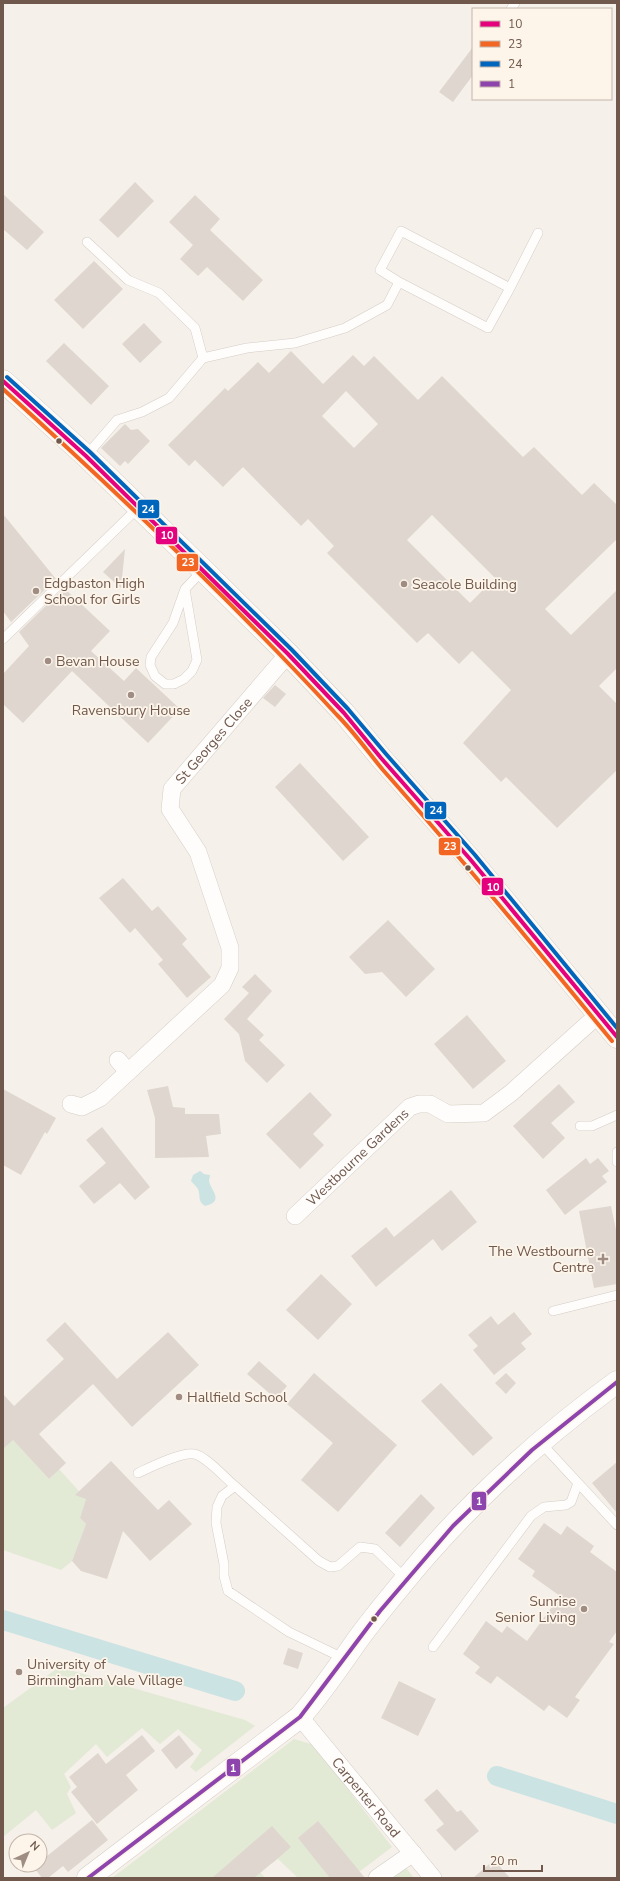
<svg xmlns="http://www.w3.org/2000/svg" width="620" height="1881" viewBox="0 0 620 1881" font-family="'Nunito Sans',sans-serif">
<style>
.green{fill:#e2ead5}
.water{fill:#cce3e3}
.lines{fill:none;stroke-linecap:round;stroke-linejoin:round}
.canal{stroke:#cce3e3;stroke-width:20}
.building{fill:#ded6cf;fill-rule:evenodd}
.lane-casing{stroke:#d4cdc6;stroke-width:10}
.street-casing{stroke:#d4cdc6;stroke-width:18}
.secondary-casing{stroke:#d4cdc6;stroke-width:23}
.lane{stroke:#fefdfc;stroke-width:9}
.street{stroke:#fefdfc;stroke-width:17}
.secondary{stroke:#fefdfc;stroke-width:22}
.bus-1-casing{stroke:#fdf5ea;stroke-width:7}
.bus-2-casing{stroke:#fdf5ea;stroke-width:7}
.bus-3-casing{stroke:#fdf5ea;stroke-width:7}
.bus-4-casing{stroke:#fdf5ea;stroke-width:7}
.bus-1{stroke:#e5007d;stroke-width:4}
.bus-2{stroke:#f26522;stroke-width:4}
.bus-3{stroke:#0065bd;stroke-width:4}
.bus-4{stroke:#8e44ad;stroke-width:4}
.bus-dot{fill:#70584c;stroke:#fdf5ea;stroke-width:1.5}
.poi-dot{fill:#9f8d83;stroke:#fdf5ea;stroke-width:1.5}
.labels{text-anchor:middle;stroke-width:3.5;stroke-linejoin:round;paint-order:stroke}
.poi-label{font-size:14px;fill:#70584c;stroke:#fdf5ea;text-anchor:start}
.street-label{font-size:14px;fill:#70584c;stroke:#fdf5ea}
.line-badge{stroke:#fdf5ea;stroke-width:1.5}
.badge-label{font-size:11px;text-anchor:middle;font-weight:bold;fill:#fff}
</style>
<rect width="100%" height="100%" fill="#f5f0e9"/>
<path class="green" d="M13,1440L49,1479L59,1469L86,1499L80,1518L86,1524L72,1561L61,1570L3,1550V1449Z
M59,1667L245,1720L255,1726L196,1772L190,1767L202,1750L178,1729L160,1744L142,1728L107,1757L96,1744L64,1774L71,1787L67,1794L76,1813L52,1830L36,1810L3,1837V1708Z
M294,1739L314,1745L392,1847L351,1878H298L278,1859L271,1864L266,1858L260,1872L265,1878H112Z
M406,1868L414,1878H393Z"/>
<path class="water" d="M200,1171L204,1174L210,1175C210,1177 209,1179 209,1181C211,1191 225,1201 205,1206C197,1201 201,1196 198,1189C196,1186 193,1183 191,1181L193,1175Z"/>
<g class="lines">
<path class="canal" d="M3,1620L235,1691
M497,1776L617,1814"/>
</g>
<path class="building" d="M473,47V75L453,102L439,92Z
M135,182L154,201L118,238L99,220Z
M3,194L44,232L27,250L3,229Z
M195,195L220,219L210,230L263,280L243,301L207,267L198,276L180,259L193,245L169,222Z
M94,261L123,289L83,329L54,300Z
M144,323L162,342L140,363L122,344Z
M64,343L109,386L91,405L46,361Z
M291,351L323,384L353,355L364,366L374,356L418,400L442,376L523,457L534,447L582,495L594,483L617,505V539L545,609L571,635L617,590V668L599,686L617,704V770L557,828L506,777L501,782L463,743L511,690L472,651L459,664L428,633L417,643L327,553L334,546L308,519L301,526L243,467L223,487L195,460L189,466L168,445L225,388L228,391L258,362L269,373ZM346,391L378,424L354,448L322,416ZM432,515L495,578L470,603L407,540Z
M125,424L131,430L138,429L150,441L128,464L125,461L120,466L101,448Z
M3,514L56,579L11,622L3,611Z
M125,549L121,588L103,572Z
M64,588L110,631L91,651L124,681L136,668L180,709L148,743L72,671L23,723L3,704V674L29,646L19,632Z
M275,685L286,694L275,707L263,698Z
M300,763L369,837L343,861L275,787Z
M123,878L152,911L158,906L187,939L182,944L211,977L187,998L158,964L163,960L135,928L130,933L99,898Z
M388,920L435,969L406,997L382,972L365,974L349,957Z
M255,974L272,991L247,1019L264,1035L259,1040L285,1065L267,1083L245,1061L239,1034L224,1019L249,993L242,987Z
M467,1015L506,1061L473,1089L434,1044Z
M559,1084L575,1102L551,1123L565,1138L543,1159L513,1126Z
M168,1086L173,1107L185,1108V1114H219L221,1134L206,1136L209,1157L155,1158V1118L147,1090Z
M3,1089L56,1118L47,1134L45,1132L21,1175L3,1165Z
M310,1092L332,1115L313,1134L324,1145L300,1169L266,1134Z
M102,1127L150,1187L135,1200L120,1183L94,1204L79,1186L106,1163L86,1140Z
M586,1158L590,1164L598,1158L609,1171L602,1176L607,1182L565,1215L546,1190Z
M451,1190L477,1222L442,1251L433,1239L376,1287L351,1256L386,1227L394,1237Z
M611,1206L617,1235V1284L594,1288L579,1211Z
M321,1274L352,1304L318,1340L286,1310Z
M514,1312L532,1334L521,1343L526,1349L494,1375L473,1350L478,1346L468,1335L491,1316L498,1325Z
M65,1322L117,1379L168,1332L199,1365L132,1427L93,1384L39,1434L66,1463L49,1479L13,1440L3,1449V1394L14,1406L64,1359L46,1340Z
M259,1361L287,1386L276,1399L247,1374Z
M314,1373L397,1445L338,1512L301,1480L333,1443L287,1404Z
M506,1373L516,1383L506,1394L495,1383Z
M441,1383L493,1438L473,1456L421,1401Z
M111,1461L158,1510L169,1500L192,1524L150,1561L123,1531L107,1579L81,1571L72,1561L86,1524L80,1518L86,1499L75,1495Z
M617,1462V1513L592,1483Z
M421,1494L435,1508L400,1547L385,1533Z
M544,1523L561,1535L567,1526L594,1546L590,1552L617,1572V1631L609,1642L614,1644L575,1697L580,1700L567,1718L549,1705L544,1711L497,1676L491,1684L475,1673L480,1667L463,1654L486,1621L502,1633L507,1626L527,1641L560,1596L532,1576L535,1571L518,1559Z
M288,1648L303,1653L298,1669L283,1664Z
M399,1681L436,1699L418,1736L381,1718Z
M142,1735L155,1751L126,1775L138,1790L97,1824L71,1792L77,1787L69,1777L98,1753L106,1764Z
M179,1735L194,1754L176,1769L161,1750Z
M437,1789L457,1812L461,1810L479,1831L455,1851L436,1830L444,1824L424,1800Z
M92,1820L108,1840L68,1872L63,1866L48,1878H42L32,1865H40V1846L47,1856Z
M318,1821L338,1845L365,1878H330L298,1838Z
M272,1826L291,1847L277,1859L254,1878H212Z
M494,1860L510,1878H473Z"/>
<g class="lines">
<defs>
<path id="lane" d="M511,9L515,3
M510,288L538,233
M203,358L247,348L295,343L345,328L387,305L399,282L380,270L401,231L510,288L488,328L399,282
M86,456L117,420L142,412L169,398L203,358L195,328L159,293L128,280L87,242
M185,589L173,623L151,657L150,665L155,676L165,684H174L184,679L192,671L197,660L185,589L203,570
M3,639L138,508
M580,1126H592L617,1115
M617,1152V1162
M553,1311L617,1295
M541,1443L617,1525
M138,1473C151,1467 181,1452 194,1454C206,1456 225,1478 235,1486
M433,1647L531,1516L544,1507L566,1505L571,1502L578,1483
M345,1659L289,1632L228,1591L224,1576V1564L216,1523L217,1507L222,1496L235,1486L319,1561L330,1567L338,1566L360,1547L375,1549L406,1579"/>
<g id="street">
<path d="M118,1060L128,1072"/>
<path id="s1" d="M71,1104L82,1107L100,1098L222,985L230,968V948L198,852L170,809L172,789L288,654"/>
<path id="s2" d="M295,1216L410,1107L419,1104H430L448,1114L484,1113L511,1093L599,1014"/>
<path id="s3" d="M300,1717L433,1878"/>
<path d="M377,1878L413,1853"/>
</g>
<path id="secondary" d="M3,381L86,456L203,570L288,654L344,713L381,758L470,859L617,1037
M88,1878L300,1717C321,1693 338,1668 356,1642C371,1621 388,1601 405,1580C465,1507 540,1438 617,1382"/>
</defs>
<use href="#lane" class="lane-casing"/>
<use href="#street" class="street-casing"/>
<use href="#secondary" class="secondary-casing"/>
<use href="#lane" class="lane"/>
<use href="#street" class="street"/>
<use href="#secondary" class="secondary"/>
<defs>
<path id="bus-1" d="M3,381L86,456L288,654L344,713L381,758L470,859L617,1037"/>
<path id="bus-2" d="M3,389C118,493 232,601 337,715C354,732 368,752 383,770C462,859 537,950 612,1041"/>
<path id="bus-3" d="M7,377L90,452L292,650L348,709L386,754L475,855L617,1028"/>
<path id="bus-4" d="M88,1878L300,1717L380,1611L453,1526L532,1450L617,1382"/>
</defs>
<use href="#bus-1" class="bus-1-casing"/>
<use href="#bus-2" class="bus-2-casing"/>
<use href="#bus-3" class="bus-3-casing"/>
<use href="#bus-4" class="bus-4-casing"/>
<use href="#bus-1" class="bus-1"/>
<use href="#bus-2" class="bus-2"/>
<use href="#bus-3" class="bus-3"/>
<use href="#bus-4" class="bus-4"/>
</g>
<g class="bus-dot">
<circle cx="59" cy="441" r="3.5"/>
<circle cx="468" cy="868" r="3.5"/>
<circle cx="374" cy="1619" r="3.5"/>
</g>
<g class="poi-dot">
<circle cx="404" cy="584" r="4"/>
<circle cx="36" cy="591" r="4"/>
<circle cx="48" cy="661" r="4"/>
<circle cx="131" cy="695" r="4"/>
<path d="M601 1253h4v4h4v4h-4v4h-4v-4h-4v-4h4z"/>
<circle cx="179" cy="1397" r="4"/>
<circle cx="584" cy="1609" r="4"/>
<circle cx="19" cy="1672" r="4"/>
</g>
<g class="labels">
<g class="poi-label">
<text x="44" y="588">Edgbaston High<tspan x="44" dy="16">School for Girls</tspan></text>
<text x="412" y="589">Seacole Building</text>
<text x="56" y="666">Bevan House</text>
<text x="131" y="715" text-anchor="middle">Ravensbury House</text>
<text x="594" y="1256" text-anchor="end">The Westbourne<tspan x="594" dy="16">Centre</tspan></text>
<text x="187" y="1402">Hallfield School</text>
<text x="576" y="1606" text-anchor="end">Sunrise<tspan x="576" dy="16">Senior Living</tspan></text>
<text x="27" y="1669">University of<tspan x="27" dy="16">Birmingham Vale Village</tspan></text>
</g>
<g class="street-label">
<text dy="5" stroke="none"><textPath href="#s1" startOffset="473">St Georges Close</textPath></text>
<text dy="5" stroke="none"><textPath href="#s2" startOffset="86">Westbourne Gardens</textPath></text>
<text dy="5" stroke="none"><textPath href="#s3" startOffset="104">Carpenter Road</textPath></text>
</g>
</g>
<g class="line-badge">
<rect x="137" y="499" width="23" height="20" rx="4" fill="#0065bd"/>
<rect x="155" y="526" width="23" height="19" rx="4" fill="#e5007d"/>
<rect x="176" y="553" width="23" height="19" rx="4" fill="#f26522"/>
<rect x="424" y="801" width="23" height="19" rx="4" fill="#0065bd"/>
<rect x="438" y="837" width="23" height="19" rx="4" fill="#f26522"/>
<rect x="481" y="877" width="23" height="19" rx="4" fill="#e5007d"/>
<rect x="471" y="1491" width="16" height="20" rx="4" fill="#8e44ad"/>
<rect x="226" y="1758" width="15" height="19" rx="4" fill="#8e44ad"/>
</g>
<g class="badge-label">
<text x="148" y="513">24</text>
<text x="167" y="539">10</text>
<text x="188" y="566">23</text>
<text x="436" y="814">24</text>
<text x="450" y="850">23</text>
<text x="493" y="891">10</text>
<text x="479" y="1505">1</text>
<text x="233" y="1772">1</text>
</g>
<rect width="620" height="1881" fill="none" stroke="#70584c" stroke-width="8"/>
<rect x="472" y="8" width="140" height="92" fill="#fdf5ea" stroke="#c5b6ab"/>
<rect x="480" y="21" width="20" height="6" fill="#e5007d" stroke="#c5b6ab"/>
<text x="508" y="28" font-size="12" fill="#70584c">10</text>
<rect x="480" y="41" width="20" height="6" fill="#f26522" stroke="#c5b6ab"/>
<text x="508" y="48" font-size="12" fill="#70584c">23</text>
<rect x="480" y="61" width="20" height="6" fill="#0065bd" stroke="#c5b6ab"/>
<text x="508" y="68" font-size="12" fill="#70584c">24</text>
<rect x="480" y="81" width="20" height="6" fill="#8e44ad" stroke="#c5b6ab"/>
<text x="508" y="88" font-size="12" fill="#70584c">1</text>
<g transform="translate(28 1853) rotate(44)"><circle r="19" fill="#fdf5ea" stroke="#c5b6ab"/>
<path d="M0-3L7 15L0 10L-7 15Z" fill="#9f8d83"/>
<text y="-6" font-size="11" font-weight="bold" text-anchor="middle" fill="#70584c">N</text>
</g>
<path d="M484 1865v6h58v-6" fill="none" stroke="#70584c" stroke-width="2"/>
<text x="490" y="1865" font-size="12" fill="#70584c" stroke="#fdf5ea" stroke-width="3" paint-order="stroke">20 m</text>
</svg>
